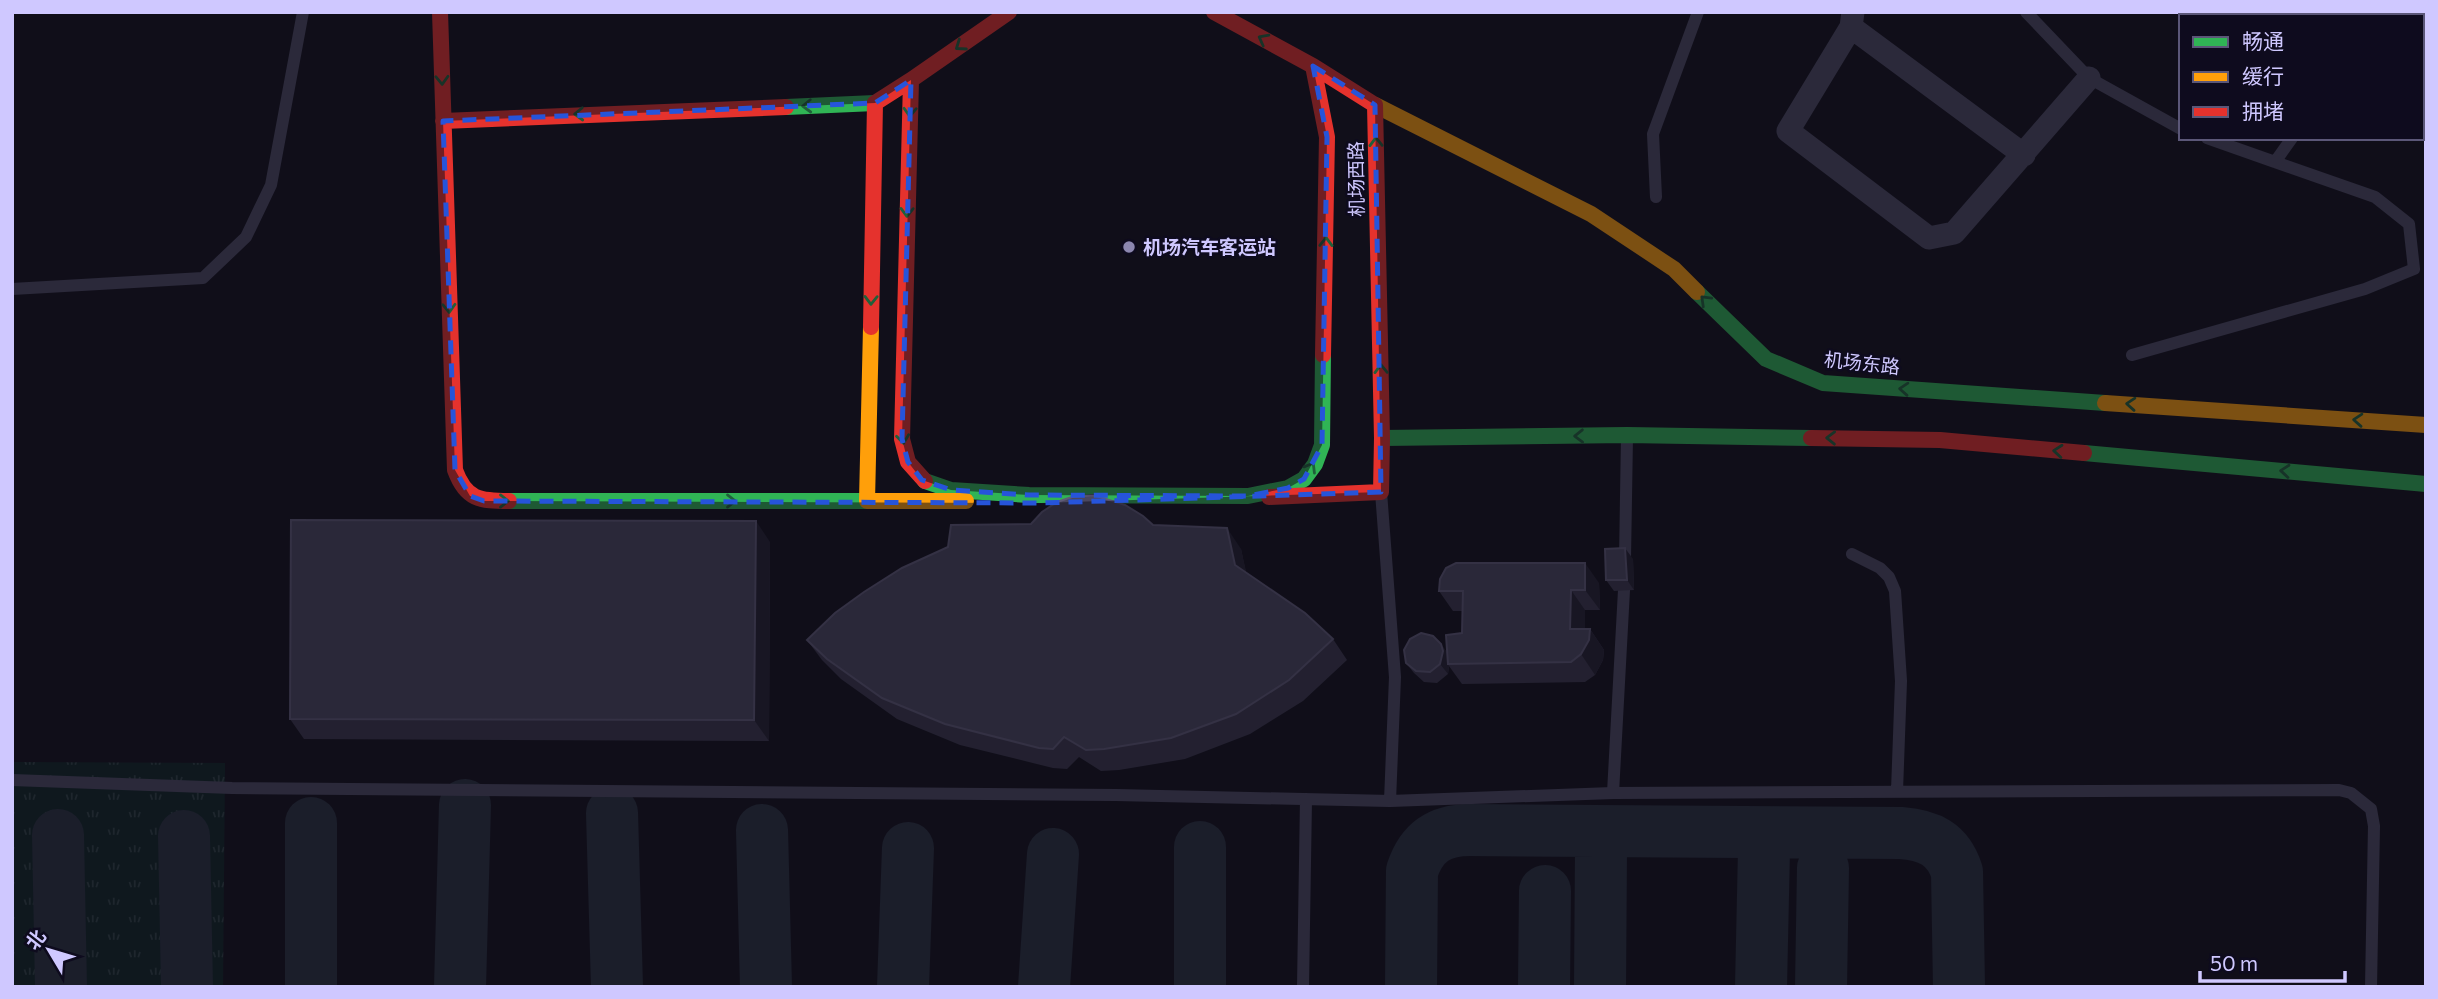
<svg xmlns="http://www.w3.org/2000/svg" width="2438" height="999" viewBox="0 0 2438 999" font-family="Commissioner,'Noto Sans SC',sans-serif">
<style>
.grass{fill:url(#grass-tufts)}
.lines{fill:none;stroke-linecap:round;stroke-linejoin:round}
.taxiway{stroke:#28313f;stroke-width:52}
.lane{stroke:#4c4a63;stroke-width:12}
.street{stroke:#4c4a63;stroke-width:23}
.fast{stroke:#30b455;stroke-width:16}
.slow{stroke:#ff9f0a;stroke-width:16}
.jam{stroke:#e5322d;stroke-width:16}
.wall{fill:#3a374c}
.shaded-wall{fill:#232030}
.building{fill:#4a475f;stroke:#5f5b78;stroke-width:2}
.oneway{stroke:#1f603a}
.marked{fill:none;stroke:#2654da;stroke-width:5;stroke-dasharray:14 9;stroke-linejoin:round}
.poi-dot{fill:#8c87af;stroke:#0e0b1e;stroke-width:2.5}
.labels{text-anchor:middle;stroke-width:5;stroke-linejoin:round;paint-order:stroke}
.street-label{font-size:19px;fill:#cfc8ff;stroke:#0e0b1e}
.poi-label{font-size:19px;font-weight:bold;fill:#cfc8ff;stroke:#0e0b1e;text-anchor:start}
</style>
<defs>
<pattern id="grass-tufts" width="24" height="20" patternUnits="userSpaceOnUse" patternTransform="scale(1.75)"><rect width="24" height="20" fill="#0e2525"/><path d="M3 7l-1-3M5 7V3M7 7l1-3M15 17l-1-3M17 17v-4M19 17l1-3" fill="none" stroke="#304346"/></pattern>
</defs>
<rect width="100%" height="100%" fill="#110f1a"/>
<path class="grass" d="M12,762L225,763L223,987H12Z"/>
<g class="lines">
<path class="taxiway" d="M612,813L617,987
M311,823V987
M762,830L766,987
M58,835L61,987
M184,836L187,987
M460,987L465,805
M903,987L908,848
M1044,987L1053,854
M1200,987V847
M1411,987L1412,871C1422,841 1440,830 1470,830L1901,833C1929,835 1948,844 1957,872L1959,987
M1544,987L1545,891
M1600,987L1601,852
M1761,987L1764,849
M1821,987L1823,868"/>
<path class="lane" d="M2026,12L2089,78L2181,129
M2342,16L2343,12
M2207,138L2275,162L2292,138
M1656,197L1653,134L1698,12
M12,289L203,278L246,237L271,185L303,12
M2132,355L2365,289L2414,269L2409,224L2375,197L2275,162
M1381,492L1395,677L1390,801
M1852,554L1880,568L1889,577L1895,591L1901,681L1897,791
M1625,559L1627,436
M12,780L232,788L1116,795L1390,801L1613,793L2339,790L2351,793L2371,809L2374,826L2371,987
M1613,793L1624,590
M1303,987L1306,799"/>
<path class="street" d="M1853,12L1851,27L1788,131L1929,238L1954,233L2089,78
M1851,27L2024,155"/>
<path class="fast" d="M786,107L875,103
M1697,292L1766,359L1823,383L2105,403
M1382,438L1627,435L1811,438
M2084,453L2426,484
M925,481L951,490L1029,495L1248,496L1288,488L1304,479L1315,464L1322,445L1323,355
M509,501H867"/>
<path class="slow" d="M1375,105L1591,214L1674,269L1697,292
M871,327L867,501H966
M2105,403L2426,425"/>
<path class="jam" d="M440,12L455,470C466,500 480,501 509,501
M1214,12L1313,66L1327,137L1323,355
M443,121L786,107
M871,327L875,103L911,80
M1811,438L1940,440L2084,453
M925,481L908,462L902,439L911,80L1009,12
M1269,497L1381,492L1382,438L1375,105L1313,66"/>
</g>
<path class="wall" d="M1153,525L1241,549L1246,573L1333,639L1347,660L1303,701L1250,734L1185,759L1119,770L1101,771L1079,757L1067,769L1053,768L960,745L897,719L841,679L822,660L807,640Z
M770,542L769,741L304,739L290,719Z
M1633,559L1634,590L1614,591L1606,580Z
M1599,583L1600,610H1585V629H1590L1604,650L1603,660L1595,675L1585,682L1462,684L1449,666L1448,674L1437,683L1424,682L1414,673L1406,663L1441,644L1447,653L1462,633L1463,611H1453L1439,591Z"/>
<path class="shaded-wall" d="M756,521L770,542L769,741L754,720Z
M1227,528L1241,549L1249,585L1235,565Z
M1625,548L1633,559L1634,590L1627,580Z
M1585,563L1599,583L1600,610L1585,590Z
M1571,590L1585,610V647L1590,629L1604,650L1603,660L1595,675L1581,654L1570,629Z
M1441,644L1449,655L1448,664L1449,666L1448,674L1440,664Z"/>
<path class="building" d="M1093,495L1125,505L1143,516L1153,525L1227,528L1235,565L1305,613L1333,639L1289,680L1236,714L1171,738L1104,749L1086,750L1064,737L1053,749L1039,748L945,724L882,698L827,659L807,640L835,613L864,592L902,568L948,547L951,525L1031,524L1042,512L1057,502L1072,497Z
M291,520L756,521L754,720L290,719Z
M1625,548L1627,580H1606L1605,549Z
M1456,563H1585V590H1571L1570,629H1590L1589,640L1581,654L1571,662L1448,664L1446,635L1462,633L1463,591H1439L1440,579L1446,568Z
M1421,633L1433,636L1441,644L1443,651L1440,664L1430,672L1416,671L1406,663L1404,650L1410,639Z"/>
<defs><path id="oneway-chevron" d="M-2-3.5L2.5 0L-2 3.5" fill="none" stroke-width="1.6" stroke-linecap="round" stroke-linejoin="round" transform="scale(1.75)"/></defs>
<g class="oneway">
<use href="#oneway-chevron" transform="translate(1263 39) rotate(-152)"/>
<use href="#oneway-chevron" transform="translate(960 46) rotate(145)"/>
<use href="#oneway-chevron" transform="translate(442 80) rotate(88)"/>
<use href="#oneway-chevron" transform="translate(807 106) rotate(178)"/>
<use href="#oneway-chevron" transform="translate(910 112) rotate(92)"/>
<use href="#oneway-chevron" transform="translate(579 114) rotate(178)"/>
<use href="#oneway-chevron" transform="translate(1376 142) rotate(-91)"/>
<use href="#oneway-chevron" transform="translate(907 212) rotate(91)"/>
<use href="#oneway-chevron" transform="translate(1326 242) rotate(-89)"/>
<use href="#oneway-chevron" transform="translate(871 300) rotate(91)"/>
<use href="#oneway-chevron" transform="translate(1705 300) rotate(-136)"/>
<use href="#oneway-chevron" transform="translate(449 308) rotate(88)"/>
<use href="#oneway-chevron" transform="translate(1381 369) rotate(-91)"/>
<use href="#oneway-chevron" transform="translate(1904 389) rotate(-176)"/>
<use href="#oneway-chevron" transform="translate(2131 404) rotate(-176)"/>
<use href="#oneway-chevron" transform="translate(2358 420) rotate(-176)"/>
<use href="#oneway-chevron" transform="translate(1579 436) rotate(179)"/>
<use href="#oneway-chevron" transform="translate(1831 438) rotate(-179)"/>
<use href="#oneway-chevron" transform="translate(903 439) rotate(83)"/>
<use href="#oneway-chevron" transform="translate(2058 451) rotate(-175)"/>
<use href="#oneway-chevron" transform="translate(1311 467) rotate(-59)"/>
<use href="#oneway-chevron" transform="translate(2285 471) rotate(-175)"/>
<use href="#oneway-chevron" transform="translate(504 501)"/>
<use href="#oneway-chevron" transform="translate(731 501)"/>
</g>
<path d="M0 0H2438V999H0ZM1313,66L1375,105L1381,492L1041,503L484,501L470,496L455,470L443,121L875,103L911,80L902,439L908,462L922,480L951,490L1029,495L1248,496L1288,488L1304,479L1322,445L1327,137Z" fill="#110f1a" fill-opacity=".55" fill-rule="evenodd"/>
<path class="marked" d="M1313,66L1375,105L1381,492L1041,503L484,501L470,496L455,470L443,121L875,103L911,80L902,439L908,462L922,480L951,490L1029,495L1248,496L1288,488L1304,479L1322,445L1327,137Z"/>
<circle class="poi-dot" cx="1129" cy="247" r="7"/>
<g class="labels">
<g class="street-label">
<text transform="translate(1356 179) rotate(-91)" y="7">机场西路</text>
<text transform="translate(1862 363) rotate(6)" y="7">机场东路</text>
</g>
<g class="poi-label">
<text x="1143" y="254">机场汽车客运站</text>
</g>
</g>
<rect width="2438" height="999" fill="none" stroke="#cfc8ff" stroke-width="28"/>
<rect x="2179" y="14" width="245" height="126" fill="#0e0b1e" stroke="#5b5778" stroke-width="2"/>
<rect x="2193" y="37" width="35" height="10" fill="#30b455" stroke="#5b5778" stroke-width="2"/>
<text x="2242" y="49" font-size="21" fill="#cfc8ff">畅通</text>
<rect x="2193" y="72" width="35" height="10" fill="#ff9f0a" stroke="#5b5778" stroke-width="2"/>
<text x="2242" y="84" font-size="21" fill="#cfc8ff">缓行</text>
<rect x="2193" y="107" width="35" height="10" fill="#e5322d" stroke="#5b5778" stroke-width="2"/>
<text x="2242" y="119" font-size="21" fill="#cfc8ff">拥堵</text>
<g transform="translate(49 950) rotate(308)" stroke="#0e0b1e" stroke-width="5" paint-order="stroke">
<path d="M0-5L12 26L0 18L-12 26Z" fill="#cfc8ff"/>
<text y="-10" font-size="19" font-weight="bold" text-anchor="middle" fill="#cfc8ff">北</text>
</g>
<path d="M2200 971v10h145v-10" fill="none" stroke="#cfc8ff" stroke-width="3.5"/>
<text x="2210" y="971" font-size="21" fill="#cfc8ff" stroke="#0e0b1e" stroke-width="5" paint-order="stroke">50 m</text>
</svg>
